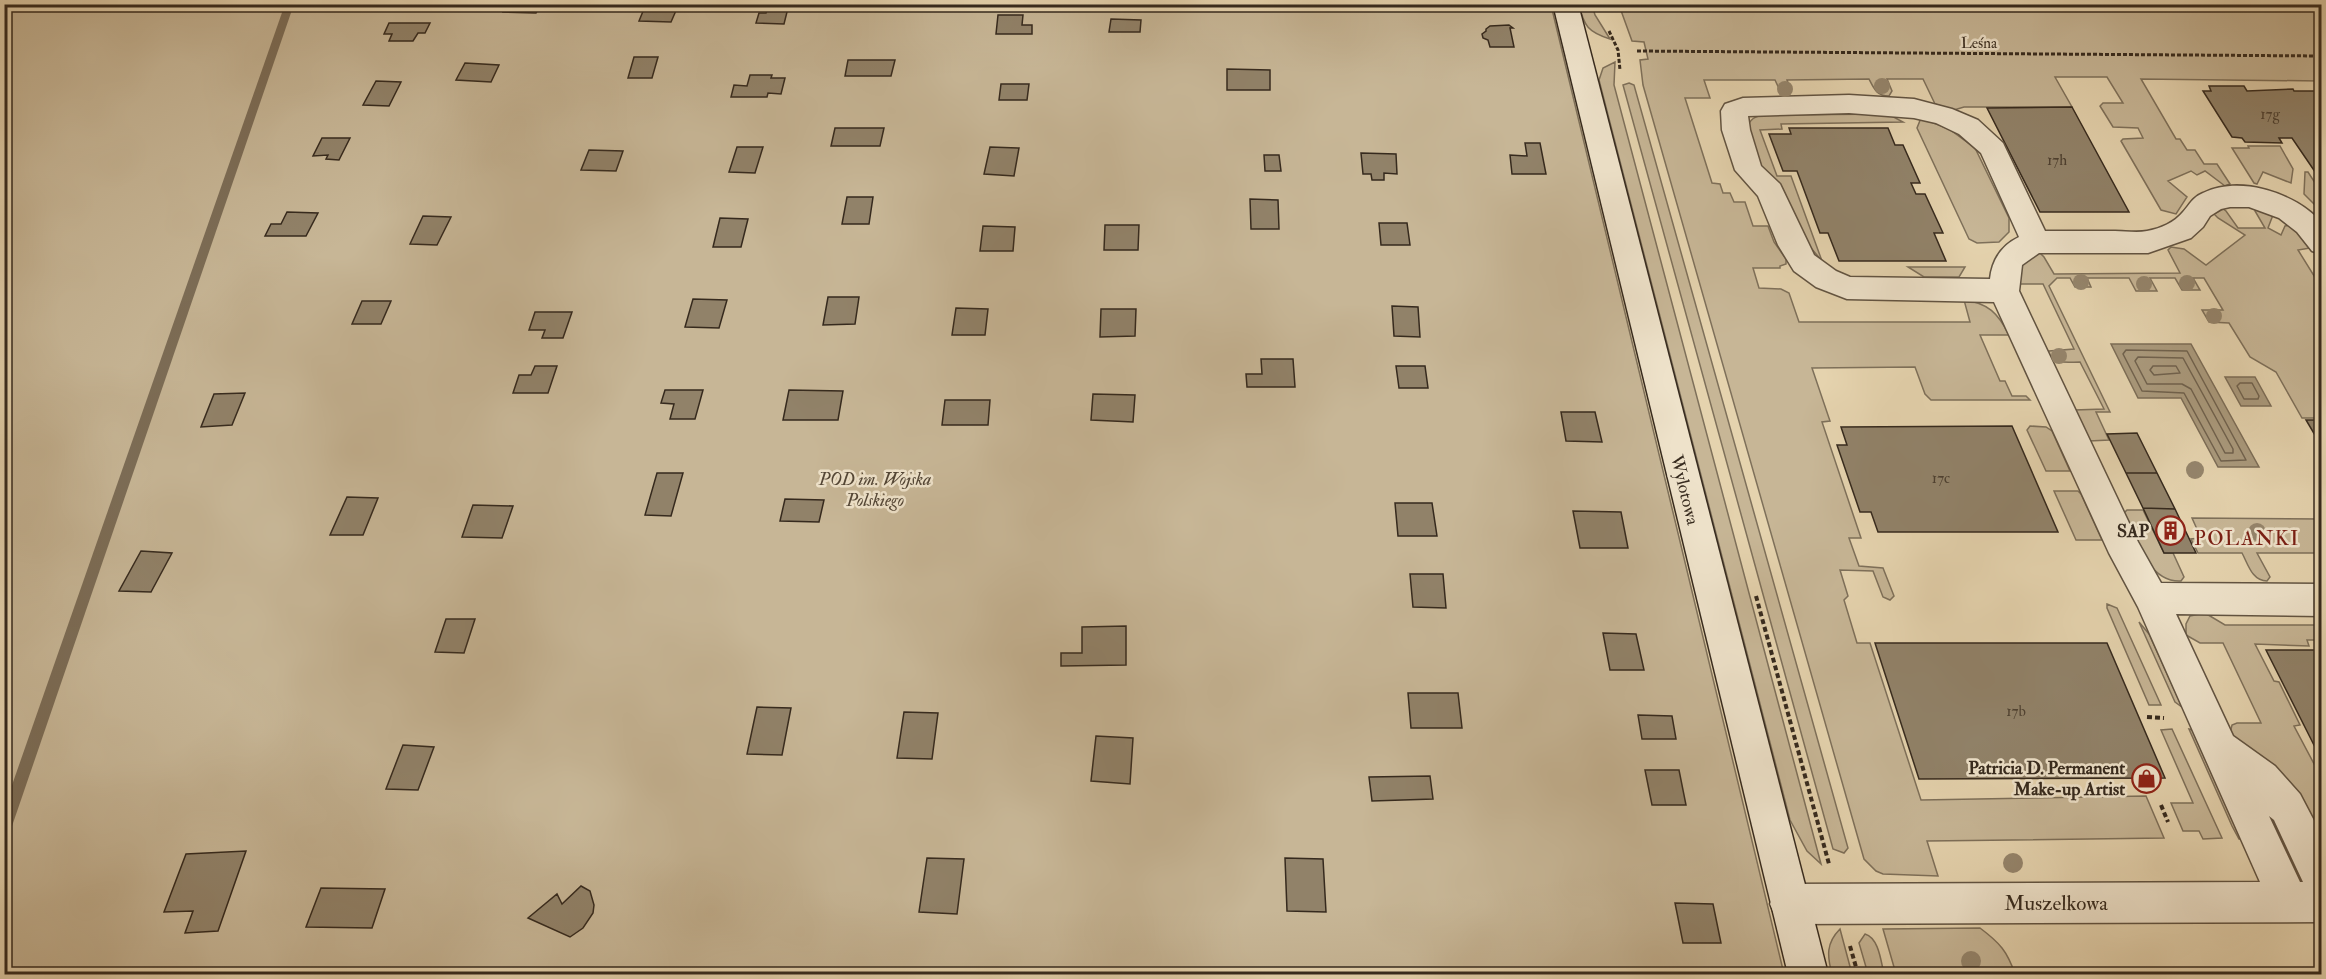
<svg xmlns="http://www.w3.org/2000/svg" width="2326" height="979" viewBox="0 0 2326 979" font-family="'IM FELL Double Pica',serif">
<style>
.green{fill:#c7b696;stroke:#7e705a;stroke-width:1.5}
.water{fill:#aa9a7d;stroke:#7c6d57;stroke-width:1.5}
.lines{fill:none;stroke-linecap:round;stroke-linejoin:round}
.shore{stroke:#70624e;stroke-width:1.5}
.stream{fill:#7c6d57;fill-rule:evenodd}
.building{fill:#918269;stroke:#362a1e;stroke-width:1.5}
.street-casing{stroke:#625442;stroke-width:3}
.secondary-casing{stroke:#362a1e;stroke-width:3}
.path-far1{stroke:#362a1e;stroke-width:3;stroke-dasharray:4 2;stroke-linecap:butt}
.path{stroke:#362a1e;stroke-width:4;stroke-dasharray:5 3;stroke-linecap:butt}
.street{fill:#eee2ca;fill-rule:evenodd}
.secondary{fill:#eee2ca;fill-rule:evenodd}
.tree{fill:#95856c}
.labels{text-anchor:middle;stroke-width:5;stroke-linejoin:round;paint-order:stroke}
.far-street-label{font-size:15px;fill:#362a1e;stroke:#eee2ca}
.number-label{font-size:15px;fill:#4d4031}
.park-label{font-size:18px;font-style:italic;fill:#534636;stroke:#eee2ca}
.street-label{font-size:18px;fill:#362a1e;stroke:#eee2ca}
.poi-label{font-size:18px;font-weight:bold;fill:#362a1e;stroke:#eee2ca;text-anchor:end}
.neighbourhood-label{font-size:20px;letter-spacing:1.5px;fill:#7a1f14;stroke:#eee2ca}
.near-street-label{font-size:21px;fill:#362a1e;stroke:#eee2ca}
</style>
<rect width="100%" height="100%" fill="#e5d3ae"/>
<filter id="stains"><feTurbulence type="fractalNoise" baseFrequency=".00333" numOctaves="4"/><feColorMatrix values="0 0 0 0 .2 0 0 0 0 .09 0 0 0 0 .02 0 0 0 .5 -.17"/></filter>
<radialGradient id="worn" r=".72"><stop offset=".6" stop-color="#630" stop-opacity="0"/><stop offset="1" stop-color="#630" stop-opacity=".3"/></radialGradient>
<path class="green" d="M4,5H1551L1784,974H5Z
M1579,5H1592L1595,15L1610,39C1588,32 1584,26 1579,5Z
M1619,5H2321V81L2141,79L2176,139H2180L2187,150H2195L2204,164H2217L2230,184L2225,186L2205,171L2197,175L2191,171L2168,181L2187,197L2176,214L2161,210L2121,141L2123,139L2143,138L2138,128L2113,127L2100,106L2103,103H2123L2107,77H2055L2072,107H1964L1954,110L1935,104L1923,79H1887L1892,91L1889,96C1877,96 1874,89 1869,79L1787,80L1791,92L1786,96L1781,93L1775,80H1704L1710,98H1685L1712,183L1720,184L1723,193H1730L1734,202H1745L1753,226H1768L1774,242L1786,259V264L1780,266V268H1753L1759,288L1781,289L1789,293L1799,322H1970L1964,300C1988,303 1998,313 2009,335H1980L2000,381H2005L2012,396H2026L2030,400H1931L1925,394L1915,367L1812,368L1830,421L1822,422L1861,538H1849L1859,566L1883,568L1894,596L1890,600L1883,597L1873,571L1840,570L1848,596L1844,600L1857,643H1870L1921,800L2146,796L2164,838L1927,841L1938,876L1883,874L1876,871L1864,859L1643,85L1640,60L1648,59L1644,42L1632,41Z
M1615,62L1614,85L1821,864L1807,851L1790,820L1599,80L1603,68Z
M1629,83L1634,85L1848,848L1844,853L1833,849L1623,85Z
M1888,114L1903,122L1781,124L1782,129L1760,130L1777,176H1791L1822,261L1800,235L1782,188L1761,169L1747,128C1750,119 1755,116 1764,115Z
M1921,118L1949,129L1975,148L2009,218V232L1999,242L1977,243L1969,239L1917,128Z
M2248,146H2280L2293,169L2291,183L2263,172L2257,184L2254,183L2232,148H2249Z
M2305,172H2308L2321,192V211L2304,194Z
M2257,208L2273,215L2268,228L2281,235L2285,226L2292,225L2310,248L2298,250L2321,287V418H2302L2276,372L2250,357L2229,323L2209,322L2202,310H2223L2204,278H2193L2200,290H2182L2175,278H2150L2157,291H2136L2129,278H2087L2091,287H2075L2070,278H2057L2049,286L2110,412H2096L2109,440L2089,441L2075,410L2104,409L2080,362C2068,362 2054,365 2048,353L2049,351L2074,349L2043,284H2019L2018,265L2040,253L2044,257L2054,274L2180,273L2168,250L2171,247L2184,249L2206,265L2245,235L2218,218L2214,214L2223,209L2226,211L2238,228H2265L2255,211Z
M1908,267H1965L1959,277H1924Z
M2030,426L2046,427L2052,431L2070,471H2046L2027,430Z
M2054,491H2078L2081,494L2102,540H2076Z
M2127,510H2143L2164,553H2173L2184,577L2181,581C2148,583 2135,537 2124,513Z
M2192,518L2321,519V553H2257L2270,577L2267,581C2252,581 2248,564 2242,553H2198L2191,539L2201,538Z
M2107,604L2117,608L2161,705H2149L2107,608Z
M2205,613L2225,625H2321V640H2307L2309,646L2255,644L2274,681L2279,682L2300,725L2294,726L2321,777V842L2230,733L2232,725L2237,723H2261L2223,643H2200L2186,635V624L2190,616Z
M2139,622L2149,634L2182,707L2175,702Z
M2172,729L2222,838L2203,839L2199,831H2183L2171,803H2193L2161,730Z
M2189,729L2193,730L2242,839H2239L2232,826Z
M1980,928C2000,943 2007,951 2015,974H1896L1883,929Z
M1840,929L1852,974H1832C1827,956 1826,943 1840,929Z
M1865,934C1879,938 1881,962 1884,974H1868L1859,943Z"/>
<path class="water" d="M2111,344H2191L2259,467H2218L2181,398H2138Z
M2225,377H2255L2271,406H2241Z"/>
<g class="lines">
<path class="shore" d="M2126,350L2187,351L2246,460L2221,461L2184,393L2142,391L2123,354Z
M2138,357L2183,358L2233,449V453H2225L2191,389L2182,384H2147L2135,361Z
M2153,366H2176L2180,373L2154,375L2150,370Z
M2240,383H2252L2259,396L2258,399H2244L2237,386Z"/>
<path class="stream" d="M285,4H294L11,829L9,834L4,836V808Z"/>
</g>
<path class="building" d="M507,4H541L536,13L503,12Z
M646,4H649L678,6L671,22L639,21Z
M769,4H789L784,24L756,23L759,13H766Z
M998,15H1023L1022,25H1032V34H996Z
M1111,19L1141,20L1140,32H1109Z
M389,23H430L425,33H418L413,41H389L392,34H384Z
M1509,25L1513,28H1510L1514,47H1490L1488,40L1483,38L1482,34L1486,31V29L1490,26Z
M634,57H658L652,78H628Z
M848,60H895L891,76H845Z
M465,63L499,65L491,82L456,80Z
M1227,69L1270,70V90H1227Z
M750,75H772L771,78H785L781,94L768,93L767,97H731L734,85L747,86Z
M376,81L401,82L389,106L363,105Z
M1001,84H1029L1027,100H999Z
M2209,86H2244L2247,91L2293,89L2294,91H2322V182L2292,138H2279L2282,143L2245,142L2242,138L2232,137L2203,91H2211Z
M2072,107L2129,212H2040L1987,108Z
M835,128H884L880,146H831Z
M1789,128H1888L1895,145H1903L1920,183H1911L1916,194H1925L1943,233H1934L1946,261H1839L1828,233H1820L1797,171H1783L1769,134H1791Z
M322,138H350L339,160L326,159L328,155L313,156Z
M1525,143H1540L1546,174H1512L1510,155L1527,156Z
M737,147H763L755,173L729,172Z
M990,147L1019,148L1014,176L984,174Z
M589,150L623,151L616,171L581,170Z
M1361,153L1396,154L1397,174L1384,173V180H1372L1371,174H1363Z
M1264,155H1279L1281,171H1265Z
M847,197H873L869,224H842Z
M1250,199L1278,200L1279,229H1251Z
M287,212L318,213L306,236H265L271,224H281Z
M423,216L451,217L437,245L410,244Z
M720,218L748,219L741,247H713Z
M1379,223H1407L1410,245H1381Z
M1105,225H1139L1138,250H1104Z
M983,226L1015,227L1013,251H980Z
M828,297H859L855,324L823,325Z
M693,299L727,300L719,328L685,327Z
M362,301H391L381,324H352Z
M1392,306L1418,307L1420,337L1394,336Z
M956,308L988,309L985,335H952Z
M1101,309H1136L1135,336L1100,337Z
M535,312H572L563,338H542L545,330H529Z
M1261,359H1293L1295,387H1247L1246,374H1262Z
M535,366H557L548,393H513L519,375H531Z
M1396,366H1425L1428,388H1399Z
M665,390H703L695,419H670L674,404L661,403Z
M789,390L843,391L838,420H783Z
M245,393L232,425L201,427L214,394Z
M1093,394L1135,395L1133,422L1091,420Z
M945,400H990L988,425H942Z
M1561,412H1595L1602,442L1566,441Z
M2306,420H2322V447Z
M2012,426L2058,532H1878L1871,512H1860L1837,445H1847L1841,427Z
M2137,433L2157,473H2126L2107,434Z
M657,473H683L671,516L645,515Z
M2126,473H2157L2175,509L2143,508Z
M347,497L378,498L363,535H330Z
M785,499L824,500L819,522L780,521Z
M1395,503H1432L1437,536H1398Z
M473,505L513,506L502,538L462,537Z
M2143,508L2175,509L2196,553H2164Z
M1573,511L1621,512L1628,548H1580Z
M141,551L172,553L151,592L119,591Z
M1410,574H1443L1446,608L1413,607Z
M446,619H475L464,653L435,652Z
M1126,626V665L1061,666V653H1082V627Z
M1603,633L1636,634L1644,670H1610Z
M1875,643H2107L2165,778L1919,779Z
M2266,650H2322V761Z
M1408,693H1458L1462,728H1411Z
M757,707L791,708L782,755L747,754Z
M904,712L938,713L932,759L897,758Z
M1638,715L1672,716L1676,739H1642Z
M1096,736L1133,738L1130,784L1091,781Z
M403,745L434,747L418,790L386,789Z
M1645,770H1679L1686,805H1652Z
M1430,776L1433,799L1372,801L1369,777Z
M246,851L218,931L185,933L193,911L164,912L186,854Z
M927,858L964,859L957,914L919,912Z
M1285,858L1323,859L1326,912L1287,911Z
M581,886L590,891L594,905L593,913L583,928L570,937L528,918L557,894L562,904Z
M321,888L385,889L372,928L306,927Z
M1675,903L1713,904L1721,943H1683Z"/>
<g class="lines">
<defs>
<path id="street" d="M1849,95L1914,99L1952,109L1978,120L2003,143L2045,231C2068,231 2092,231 2115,231C2125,231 2137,233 2147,231C2160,229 2175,222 2183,212C2190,204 2193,197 2203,193C2240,175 2296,193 2322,223V254L2312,251L2297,232L2279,218L2249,207H2230L2221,209L2210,216L2203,227L2191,238L2148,253H2039L2022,265L2019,291L2138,542L2161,583L2322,584V616L2176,614L2233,736L2275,766L2300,794L2322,836V922L1790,924L1776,918L1770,904L1776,890L1790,884L2260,882L2138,607L2109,553L1994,302L1847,299L1816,287L1794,271L1778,245L1758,196L1735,170L1722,130L1721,111L1725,104L1743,98ZM1849,113L1914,118L1936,123L1959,134L1981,153L2019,237C2002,245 1992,260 1990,279L1850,277L1836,271L1814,255L1780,184L1761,166L1750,130L1748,116ZM2269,816L2274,820L2303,882H2300Z"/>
<path id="secondary" d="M1553,4H1578L1828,974H1788Z"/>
</defs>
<use href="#street" class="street-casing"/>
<use href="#secondary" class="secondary-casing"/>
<path class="path-far1" d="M1609,31L1618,50L1620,70
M1637,51L2322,56"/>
<path class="path" d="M1756,596L1829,864
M2147,717L2164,718
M2161,805L2168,822
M1850,946L1858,974"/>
<use href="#street" class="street"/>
<use href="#secondary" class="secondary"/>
</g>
<g class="tree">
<circle cx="1882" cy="86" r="8"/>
<circle cx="1785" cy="89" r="8"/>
<circle cx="2081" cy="282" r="8"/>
<circle cx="2187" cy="283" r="8"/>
<circle cx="2144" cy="284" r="8"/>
<circle cx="2214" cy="316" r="8"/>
<circle cx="2059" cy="356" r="8"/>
<circle cx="2195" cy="470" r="9"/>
<circle cx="2257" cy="532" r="9"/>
<circle cx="2013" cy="863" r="10"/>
<circle cx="1971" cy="961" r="10"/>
</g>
<defs>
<symbol id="building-ring" viewBox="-11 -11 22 22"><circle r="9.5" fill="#eee2ca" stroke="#8f2418" stroke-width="1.5"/><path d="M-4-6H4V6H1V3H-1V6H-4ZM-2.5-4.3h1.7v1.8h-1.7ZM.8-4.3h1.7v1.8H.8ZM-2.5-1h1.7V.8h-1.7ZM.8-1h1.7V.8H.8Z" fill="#8f2418"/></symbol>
<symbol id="shop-ring" viewBox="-11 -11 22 22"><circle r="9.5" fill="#eee2ca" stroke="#8f2418" stroke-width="1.5"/><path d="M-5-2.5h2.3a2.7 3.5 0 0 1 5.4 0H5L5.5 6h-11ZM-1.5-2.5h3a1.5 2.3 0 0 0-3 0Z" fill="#8f2418"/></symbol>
</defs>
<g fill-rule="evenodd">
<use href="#building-ring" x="2154" y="514" width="33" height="33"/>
<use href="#shop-ring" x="2130" y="762" width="33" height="33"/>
</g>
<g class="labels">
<g class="far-street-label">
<text x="1979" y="48">Leśna</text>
</g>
<g class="number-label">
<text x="2270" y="119">17g</text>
<text x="2057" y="165">17h</text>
<text x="1941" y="483">17c</text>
<text x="2016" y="716">17b</text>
</g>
<g class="park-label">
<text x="875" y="485">POD im. Wojska<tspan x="875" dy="21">Polskiego</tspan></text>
</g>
<g class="street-label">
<text transform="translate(1685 490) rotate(76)" y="6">Wylotowa</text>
</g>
<g class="poi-label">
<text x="2149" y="537">SAP</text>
<text x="2125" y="774">Patricia D. Permanent<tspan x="2125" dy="21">Make-up Artist</tspan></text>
</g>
<g class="neighbourhood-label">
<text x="2247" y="545">POLANKI</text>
</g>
<g class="near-street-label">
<text x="2056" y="910">Muszelkowa</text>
</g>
</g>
<rect width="2326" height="979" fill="none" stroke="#e5d3ae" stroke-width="24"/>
<rect x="6" y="6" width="2314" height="967" fill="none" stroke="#362a1e" stroke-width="3"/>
<rect x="12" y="12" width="2302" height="955" fill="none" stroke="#362a1e" stroke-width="1.5"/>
<rect width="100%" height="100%" filter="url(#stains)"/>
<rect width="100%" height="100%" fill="url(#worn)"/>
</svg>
